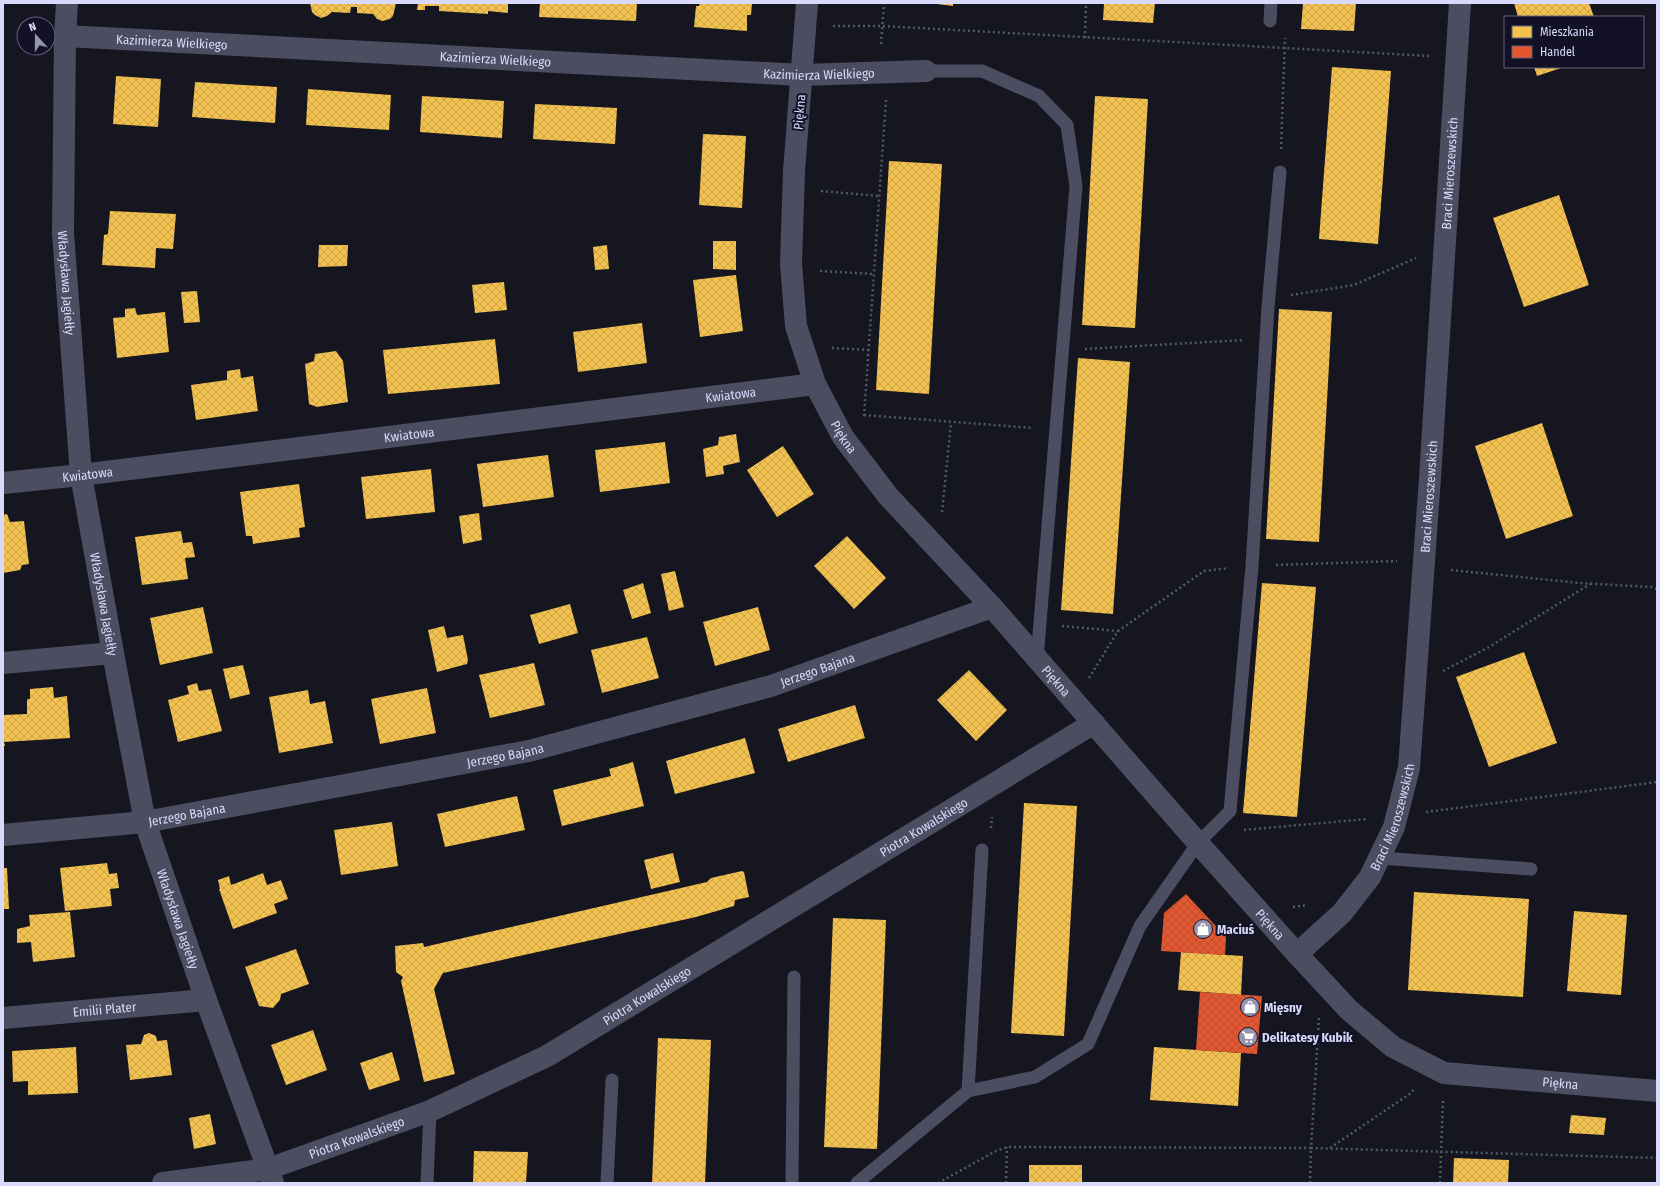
<svg xmlns="http://www.w3.org/2000/svg" width="1660" height="1186" viewBox="0 0 1660 1186" font-family="'Fira Sans Condensed',sans-serif">
<style>
.homes{fill:url(#homes-cross-hatch)}
.shops{fill:url(#shops-cross-hatch)}
.lines{fill:none;stroke-linecap:round;stroke-linejoin:round}
.path{stroke:#4c5c66;stroke-width:2.5;stroke-dasharray:2 3;stroke-linecap:butt}
.service{stroke:#4c4d61;stroke-width:13}
.minor{stroke:#4c4d61;stroke-width:22}
.labels{text-anchor:middle;stroke-width:4;stroke-linejoin:round;paint-order:stroke}
.street-label{font-size:13px;fill:#d9d9fc;stroke:#121126}
.poi-label{font-size:13px;font-weight:bold;fill:#d9d9fc;stroke:#121126;text-anchor:start}
</style>
<defs>
<pattern id="homes-cross-hatch" width="8" height="8" patternUnits="userSpaceOnUse"><rect width="8" height="8" fill="#f2c14e"/><path d="M0 0l8 8M0 8l8-8" fill="none" stroke="#c6a14e"/></pattern>
<pattern id="shops-cross-hatch" width="8" height="8" patternUnits="userSpaceOnUse"><rect width="8" height="8" fill="#e4572e"/><path d="M0 0l8 8M0 8l8-8" fill="none" stroke="#b35037"/></pattern>
</defs>
<rect width="100%" height="100%" fill="#161621"/>
<path class="homes" d="M310,3H396L393,16L390,19L382,21L377,19L373,14L357,13V7H351L350,13L332,12L327,16L321,18L315,15L312,12Z
M418,3H508V13L488,11V14L439,11V6H425V10H417Z
M540,3H637L636,21L539,17Z
M700,3H752L751,15H747V31L694,27L696,6H699Z
M929,3H953V6Z
M1104,3H1155L1153,23L1103,20Z
M1303,3H1356L1354,31L1301,29Z
M1514,3H1589L1594,17H1518Z
M1332,67L1391,71L1378,244L1319,239Z
M1534,67H1564L1537,76Z
M116,76L161,79L158,127L113,124Z
M195,82L277,87L275,123L192,117Z
M308,89L391,95L389,130L306,125Z
M422,96L504,101L502,138L420,132Z
M1095,96L1148,99L1135,328L1082,325Z
M535,104L617,108L615,144L533,139Z
M703,134L746,136L742,208L699,205Z
M889,161L942,164L929,394L876,390Z
M1559,195L1589,285L1524,307L1493,218Z
M110,211L176,214L173,249L156,248L155,268L102,265L104,235L108,234Z
M713,241H736V270L713,269Z
M319,245H348L347,266L318,267Z
M607,245L609,269L595,270L593,247Z
M736,275L743,331L700,337L693,280Z
M504,282L507,310L475,313L472,285Z
M197,291L200,322L184,323L181,292Z
M135,308L137,315L165,312L169,352L117,358L113,318L125,317V309Z
M1279,309L1332,312L1319,542L1266,539Z
M642,323L647,363L578,372L573,332Z
M495,339L500,384L388,394L383,350Z
M336,351L343,361L348,402L317,407L309,404L305,364L314,361L315,354Z
M1078,358L1130,362L1113,614L1061,610Z
M240,369L241,378L253,376L258,411L196,420L191,385L227,380V371Z
M1542,423L1573,516L1506,539L1475,446Z
M736,434L740,462L723,466L724,474L706,477L703,449L718,445L719,437Z
M665,442L670,483L600,492L595,450Z
M783,446L814,494L777,517L747,470Z
M548,455L554,497L483,507L477,464Z
M431,469L435,512L366,519L361,477Z
M299,484L305,527L299,528L300,537L253,544L252,536H246L240,492Z
M479,513L482,540L463,544L459,516Z
M7,514L10,522L24,521L29,564L22,565L20,570L3,573V515Z
M181,531L183,543L192,542L195,557L185,558L188,579L142,585L135,537Z
M847,536L886,578L854,609L814,566Z
M675,571L684,607L669,611L661,574Z
M643,583L651,613L632,619L623,590Z
M1262,583L1316,587L1297,817L1243,813Z
M570,604L578,633L539,644L530,615Z
M203,607L213,653L160,665L150,618Z
M758,607L770,650L715,666L703,622Z
M444,626L447,638L463,635L468,660L467,664L437,672L428,630Z
M647,637L659,678L602,693L591,650Z
M1524,652L1557,743L1489,767L1456,677Z
M534,663L545,705L490,718L479,675Z
M243,665L250,694L230,699L223,669Z
M969,670L1007,710L976,741L937,700Z
M197,683L199,691L211,689L222,731L178,742L168,700L189,694L187,686Z
M53,687L54,698L67,696L70,738L4,742L5,746H3V715L27,714V699H30V689Z
M427,688L436,733L380,744L371,699Z
M308,690L310,704L325,701L333,743L279,753L269,697Z
M855,705L865,738L788,762L778,729Z
M745,738L755,773L675,794L666,761Z
M633,762L644,806L562,826L553,790L611,776L609,769Z
M517,796L525,830L445,847L437,814Z
M1024,803L1077,806L1064,1036L1011,1033Z
M392,822L398,866L341,875L334,830Z
M673,853L680,882L651,889L644,860Z
M107,863L109,874L117,873L119,888L110,889L112,906L65,911L60,868Z
M3,868H7L9,909H3Z
M742,871L744,872L749,897L735,900L734,906L696,917L443,973L434,989L455,1074L424,1082L401,981L403,977L396,972L395,946L423,943L424,947L707,882L711,878Z
M263,873L267,885L281,880L288,899L274,904L277,913L233,929L219,889H220L218,880L229,876L231,885Z
M1414,892L1529,899L1523,997L1408,990Z
M1574,911L1627,915L1621,995L1567,991Z
M70,912L75,957L33,962L31,942L17,943V929L30,926L29,915Z
M833,918L886,920L877,1149L824,1147Z
M296,949L309,984L281,994L280,1000L273,1008L259,1006L245,967Z
M1181,952L1243,956L1241,995L1178,990Z
M313,1030L327,1070L286,1085L271,1045Z
M149,1033L156,1036L157,1041L167,1040L172,1075L130,1080L126,1045L141,1044L144,1035Z
M658,1038L711,1040L705,1183H652Z
M76,1047L78,1093L28,1095V1081L13,1082L12,1051Z
M1154,1047L1241,1053L1238,1106L1150,1100Z
M392,1052L400,1080L369,1090L360,1063Z
M210,1114L216,1144L194,1149L189,1118Z
M1571,1115L1606,1118L1604,1135L1569,1133Z
M474,1151L528,1152L526,1183H473Z
M1454,1158L1509,1160L1508,1183H1453Z
M1029,1165H1082V1183H1029Z"/>
<path class="shops" d="M1186,894L1226,937L1225,955L1161,951L1164,913Z
M1200,992L1262,996L1257,1054L1196,1050Z"/>
<g class="lines">
<path class="path" d="M833,26H882L1430,56
M1085,38L1086,3
M881,44L884,3
M1281,149L1285,38
M821,191L879,196
M820,271L874,274
M1291,295L1354,285L1416,258
M832,348L869,350
M1085,349L1244,340
M864,415L1033,428
M864,416L886,100
M942,512L951,423
M1276,565L1397,561
M1451,570L1580,583L1651,587L1657,589
M1062,626L1118,631
M1443,671L1489,647L1590,584
M1089,678L1118,631L1204,571L1229,568
M1426,812L1657,782
M991,828L992,817
M1244,830L1367,819
M1293,907L1308,905
M1319,1018L1311,1148L1657,1158
M1330,1148L1411,1093L1414,1089
M938,1183L994,1152L1007,1147L1311,1148L1310,1183
M1006,1183L1007,1147
M1440,1183L1443,1100"/>
<path class="service" d="M1270,21L1271,3
M926,71H982L1039,96L1067,125L1076,186L1037,659
M1380,858L1531,869
M968,1091L982,850
M427,1183L430,1111
M607,1183L612,1080
M792,1183L794,977
M857,1183L968,1091L1035,1077L1088,1044L1140,926L1198,843L1230,811L1252,566L1268,307L1280,172"/>
<g class="minor">
<path id="s1" d="M67,3L65,36L63,233L81,475L113,653L145,822L206,1000L273,1183"/>
<path id="s2" d="M807,3L794,171L791,264L796,326L815,384L843,437L888,496L992,607L1198,843L1297,954L1349,1010L1393,1047L1444,1073L1657,1091"/>
<path id="s3" d="M65,36L802,75L926,71"/>
<path id="s4" d="M3,483L81,475L815,384"/>
<path d="M3,663L113,653"/>
<path id="s5" d="M3,835L145,822L529,751L771,686L992,607"/>
<path id="s6" d="M1297,954L1342,913L1370,877L1394,827L1409,768L1430,478L1460,3"/>
<path id="s7" d="M3,1018L206,1000"/>
<path id="s8" d="M163,1183L268,1169L430,1111L547,1056L1094,723"/>
</g>
</g>
<defs>
<symbol id="shop-disc" viewBox="-11 -11 22 22"><circle r="9.5" fill="#9595af" stroke="#121126"/><path d="M-5-2.5h2.3a2.7 3.5 0 0 1 5.4 0H5L5.5 6h-11ZM-1.5-2.5h3a1.5 2.3 0 0 0-3 0Z" fill="#fff"/></symbol>
<symbol id="supermarket-disc" viewBox="-11 -11 22 22"><circle r="9.5" fill="#9595af" stroke="#121126"/><path d="M-6-5.5h2.5l.6 2H6L4.5 2H-2.5L-4.4-4H-6ZM-1.5 3.2a1.3 1.3 0 1 0 .1 0ZM3 3.2a1.3 1.3 0 1 0 .1 0Z" fill="#fff"/></symbol>
</defs>
<g fill-rule="evenodd">
<use href="#shop-disc" x="1192" y="918" width="22" height="22"/>
<use href="#shop-disc" x="1239" y="996" width="22" height="22"/>
<use href="#supermarket-disc" x="1237" y="1026" width="22" height="22"/>
</g>
<g class="labels">
<g class="street-label">
<text dy="5" stroke="none"><textPath href="#s3" startOffset="107">Kazimierza Wielkiego</textPath></text>
<text dy="5" stroke="none"><textPath href="#s3" startOffset="431">Kazimierza Wielkiego</textPath></text>
<text dy="5" stroke="none"><textPath href="#s3" startOffset="755">Kazimierza Wielkiego</textPath></text>
<text transform="translate(799 112) rotate(-85)" y="5">Piękna</text>
<text dy="5" stroke="none"><textPath href="#s6" startOffset="819">Braci Mieroszewskich</textPath></text>
<text dy="5" stroke="none"><textPath href="#s1" startOffset="280">Władysława Jagiełły</textPath></text>
<text dy="5" stroke="none"><textPath href="#s4" startOffset="733">Kwiatowa</textPath></text>
<text dy="5" stroke="none"><textPath href="#s4" startOffset="409">Kwiatowa</textPath></text>
<text dy="5" stroke="none"><textPath href="#s2" startOffset="445">Piękna</textPath></text>
<text dy="5" stroke="none"><textPath href="#s4" startOffset="85">Kwiatowa</textPath></text>
<text dy="5" stroke="none"><textPath href="#s6" startOffset="495">Braci Mieroszewskich</textPath></text>
<text dy="5" stroke="none"><textPath href="#s1" startOffset="604">Władysława Jagiełły</textPath></text>
<text dy="5" stroke="none"><textPath href="#s5" startOffset="833">Jerzego Bajana</textPath></text>
<text dy="5" stroke="none"><textPath href="#s2" startOffset="769">Piękna</textPath></text>
<text dy="5" stroke="none"><textPath href="#s5" startOffset="509">Jerzego Bajana</textPath></text>
<text dy="5" stroke="none"><textPath href="#s5" startOffset="185">Jerzego Bajana</textPath></text>
<text dy="5" stroke="none"><textPath href="#s6" startOffset="171">Braci Mieroszewskich</textPath></text>
<text dy="5" stroke="none"><textPath href="#s8" startOffset="848">Piotra Kowalskiego</textPath></text>
<text dy="5" stroke="none"><textPath href="#s1" startOffset="928">Władysława Jagiełły</textPath></text>
<text dy="5" stroke="none"><textPath href="#s2" startOffset="1093">Piękna</textPath></text>
<text dy="5" stroke="none"><textPath href="#s8" startOffset="524">Piotra Kowalskiego</textPath></text>
<text dy="5" stroke="none"><textPath href="#s7" startOffset="102">Emilii Plater</textPath></text>
<text dy="5" stroke="none"><textPath href="#s2" startOffset="1441">Piękna</textPath></text>
<text dy="5" stroke="none"><textPath href="#s8" startOffset="200">Piotra Kowalskiego</textPath></text>
</g>
<g class="poi-label">
<text x="1217" y="934">Maciuś</text>
<text x="1264" y="1012">Mięsny</text>
<text x="1262" y="1042">Delikatesy Kubik</text>
</g>
</g>
<rect width="1660" height="1186" fill="none" stroke="#d9d9fc" stroke-width="8"/>
<rect x="1504" y="16" width="140" height="52" fill="#121126" stroke="#62617c"/>
<rect x="1512" y="26" width="20" height="12" fill="#f2c14e" stroke="#62617c"/>
<text x="1540" y="36" font-size="12" fill="#d9d9fc">Mieszkania</text>
<rect x="1512" y="46" width="20" height="12" fill="#e4572e" stroke="#62617c"/>
<text x="1540" y="56" font-size="12" fill="#d9d9fc">Handel</text>
<g transform="translate(36 36) rotate(339)"><circle r="19" fill="#121126" stroke="#62617c"/>
<path d="M0-3L7 15L0 10L-7 15Z" fill="#9595af"/>
<text y="-6" font-size="11" font-weight="bold" text-anchor="middle" fill="#d9d9fc">N</text>
</g>
</svg>
